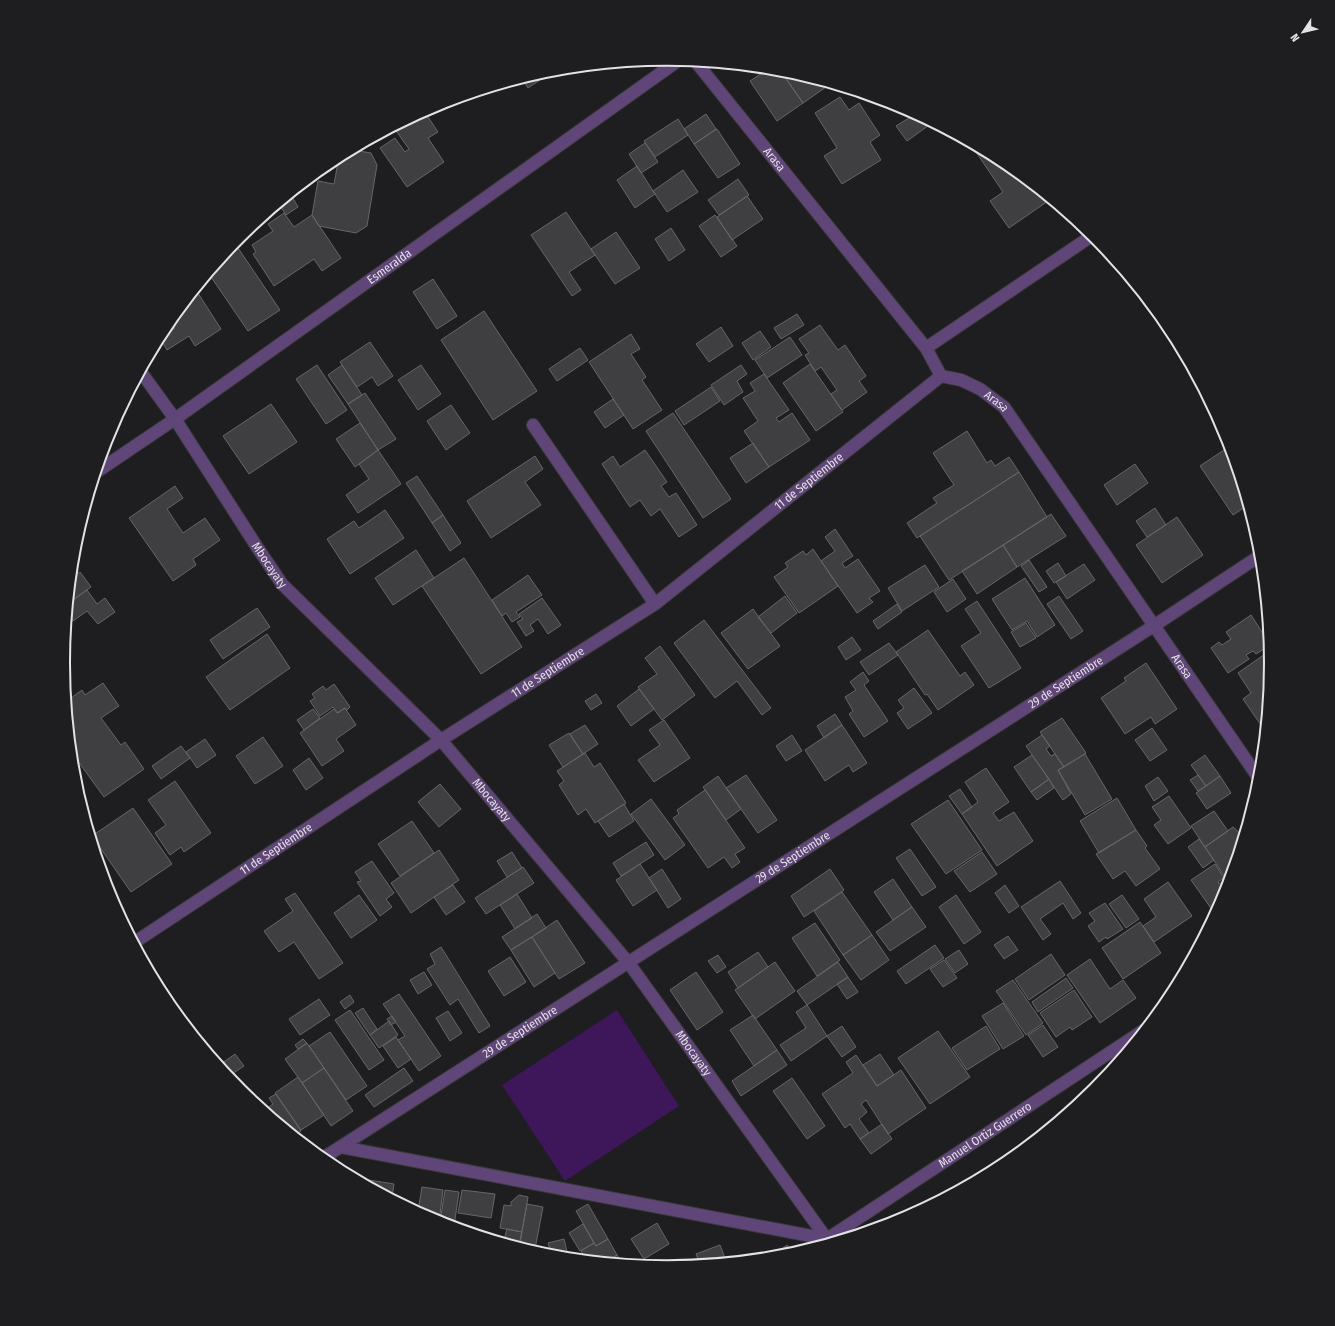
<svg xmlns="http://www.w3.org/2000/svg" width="1335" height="1326" viewBox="0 0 1335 1326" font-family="'Fira Sans Condensed',sans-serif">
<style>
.green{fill:#3e165a}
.building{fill:#3f3e41;stroke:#676569}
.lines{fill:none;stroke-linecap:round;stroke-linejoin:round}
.service-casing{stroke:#3a393b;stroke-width:14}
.minor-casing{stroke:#3a393b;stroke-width:14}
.service{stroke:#604678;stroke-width:12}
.minor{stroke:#604678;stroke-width:12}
.labels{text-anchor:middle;stroke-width:3.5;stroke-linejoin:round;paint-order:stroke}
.street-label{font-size:12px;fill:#e3e2e4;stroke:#1e1d20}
.rim{fill:none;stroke:#e3e2e4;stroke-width:2}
</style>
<rect width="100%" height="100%" fill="#1e1d20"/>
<path class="green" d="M617,1010L679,1106L565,1181L502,1085Z"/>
<path class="building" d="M768,69L780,70L803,103L777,121L750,81Z
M780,70L828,84L829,85L803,103Z
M536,75L540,80L528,88L522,79Z
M840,97L849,110L859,103L880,135L870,142L881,160L842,184L824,156L837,148L815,113Z
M901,106L932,123L907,141L896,126L909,118Z
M424,111L438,132L428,138L444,162L407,187L380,148L395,138L405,152L409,149L394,128Z
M706,114L716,129L694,144L684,129Z
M678,119L688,135L655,157L644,141Z
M717,129L740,164L718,178L694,144Z
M645,143L658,162L641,173L629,154Z
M977,147L1003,161L1041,192L1048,201L1009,228L990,201L1003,192L974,149Z
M353,150L371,153L377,165L367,226L356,233L319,226L312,215L318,181L334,184L339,157Z
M637,166L655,194L635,208L617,180Z
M683,170L698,192L667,212L653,191Z
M738,179L749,195L719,215L708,200Z
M291,195L298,207L286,215L279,204Z
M747,196L763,219L732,240L717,217Z
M566,212L595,255L569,272L581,290L572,296L531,235Z
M284,213L294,227L312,215L341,258L322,271L314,259L274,286L253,254L256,252L252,245L273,231L268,224Z
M715,215L737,246L721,257L699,226Z
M671,228L685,250L669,261L655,239Z
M616,232L640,268L615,284L591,249Z
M236,245L280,310L248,331L209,274L230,249Z
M433,279L457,316L437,329L413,292Z
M196,290L221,329L195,346L189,336L167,350L160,338L175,328L171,321Z
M484,311L537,391L493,420L441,340Z
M797,314L804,325L781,339L774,328Z
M820,325L838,350L845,345L866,376L859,381L867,392L842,410L831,394L837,390L821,367L815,371L805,355L809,353L799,339Z
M721,327L733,346L709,362L696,344Z
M760,331L771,347L753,360L742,343Z
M631,334L640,349L631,354L646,377L642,380L662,410L633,429L589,362Z
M790,337L802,355L767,378L755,360Z
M370,342L393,376L378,386L372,377L357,387L340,362Z
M580,348L588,360L557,381L549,369Z
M810,364L843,412L816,431L783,383Z
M317,365L347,410L326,424L296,379Z
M342,365L362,395L348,404L328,375Z
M421,365L441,394L418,410L398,380Z
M741,365L747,374L737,381L743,392L724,405L711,385Z
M764,374L789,410L776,418L779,422L792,413L810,440L769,467L744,431L758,421L743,398L755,391L750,383Z
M711,387L720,401L684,425L675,411Z
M365,393L396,439L378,450L348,404Z
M613,399L624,415L605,428L594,412Z
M271,404L297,442L249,474L223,436Z
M451,405L470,433L446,450L427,421Z
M673,413L731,499L703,518L646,431Z
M360,423L378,450L355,467L336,439Z
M967,431L987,463L991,460L995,466L1009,457L1019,472L917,538L907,523L937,503L933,498L954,485L933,453Z
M753,443L769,467L746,483L730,458Z
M1230,446L1248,505L1233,515L1200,466Z
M378,450L401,484L358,513L346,495L369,479L359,464Z
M645,450L667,482L661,486L669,497L676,493L697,525L679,537L660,509L651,516L640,500L630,507L602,464L613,456L620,467Z
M535,456L543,469L525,482L541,505L491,538L467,501Z
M1135,464L1148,483L1117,505L1104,485Z
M1019,472L1047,517L949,580L920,536Z
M417,476L443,515L432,523L406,483Z
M175,486L183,498L167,509L183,533L205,518L220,540L193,559L196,565L173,581L129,518Z
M1155,508L1166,525L1147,537L1136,521Z
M385,510L404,538L350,574L327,539L354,521L359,528Z
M1051,514L1066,536L1017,567L1003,545Z
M443,515L461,543L450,551L432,523Z
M1177,517L1203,555L1162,583L1136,545Z
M835,529L853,556L842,563L845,568L858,559L880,591L869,598L873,602L857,613L821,561L835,551L825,537Z
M1003,545L1017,567L977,594L962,571Z
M813,549L838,586L799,613L774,577L788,567L785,563L803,551L806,555Z
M416,550L434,578L393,605L375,578Z
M464,558L522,647L481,674L422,586Z
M1029,560L1047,587L1039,592L1021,566Z
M1058,563L1066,576L1054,583L1046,571Z
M1084,564L1095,580L1067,599L1056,582Z
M925,565L939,587L902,611L888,588Z
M80,572L91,587L70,602L72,577Z
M528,575L542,595L516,612L520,617L512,622L506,613L502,616L492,600Z
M1025,578L1055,625L1037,637L1027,621L1012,630L992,599Z
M953,579L966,599L947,612L934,592Z
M87,590L97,604L105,598L115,612L98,624L87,611L73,621L68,614L70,602Z
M785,596L797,613L771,633L758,617Z
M1059,596L1083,631L1071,639L1047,604Z
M542,598L561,625L548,634L538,619L530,625L534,631L526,636L517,622L523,619L519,614Z
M977,601L1021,668L989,688L961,646L981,633L965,609Z
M897,604L902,612L878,629L873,621Z
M257,608L270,627L223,659L210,640Z
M753,609L780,646L748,669L721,633Z
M1251,615L1269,643L1270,645L1256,654L1253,651L1246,655L1249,659L1228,673L1211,648L1219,642L1222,645L1231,639L1226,632Z
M704,620L771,708L762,715L737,681L715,698L674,643Z
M1026,623L1036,638L1020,647L1011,632Z
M928,630L960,676L965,672L974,685L938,710L927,694L925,695L896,652Z
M267,634L290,668L230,710L206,677Z
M852,637L861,650L846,660L838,647Z
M889,643L898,655L869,675L860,662Z
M660,646L695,695L662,720L638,687L657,674L645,658Z
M1268,652L1271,656V663L1265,731L1243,699L1251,693L1238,673Z
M1146,663L1177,709L1155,724L1151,717L1125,734L1101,698L1126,681L1124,678Z
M863,672L869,681L864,685L888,721L864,737L849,714L853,711L845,697L856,690L850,682Z
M103,683L119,706L101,718L121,745L125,742L144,769L104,797L72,753L67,701L82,690L85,695Z
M334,684L350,707L347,710L345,708L338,713L333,707L320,716L310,701L315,698L312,694L323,686L326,690Z
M914,688L932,713L908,729L897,713L904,708L898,700Z
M639,689L654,709L631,726L617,706Z
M596,694L602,703L591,710L585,701Z
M345,708L356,725L336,739L344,751L322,766L300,733L334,709L337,713Z
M313,709L320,718L304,730L297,720Z
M835,714L842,725L824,738L817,726Z
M1062,718L1086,753L1064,767L1040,732Z
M664,720L690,758L654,782L638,760L660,745L649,730Z
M585,725L598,744L583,754L570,734Z
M842,725L867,763L853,772L849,765L825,781L805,750Z
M1152,728L1167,750L1150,761L1135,740Z
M569,733L583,754L563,767L549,745Z
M792,735L802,751L786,761L776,746Z
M1042,735L1050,746L1046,749L1051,756L1055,754L1064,767L1058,770L1071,794L1063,800L1026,746Z
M263,737L283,766L255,784L236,756Z
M205,739L216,755L197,768L186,752Z
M181,746L190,758L161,779L152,766Z
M585,753L594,767L600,763L626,803L595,823L586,809L578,815L559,785L564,781L557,771Z
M1085,754L1112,799L1085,815L1058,770Z
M1032,755L1049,779L1031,792L1014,767Z
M1205,755L1220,776L1206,786L1191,765Z
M309,758L323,778L306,790L293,770Z
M986,768L1009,802L993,813L999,821L1014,812L1033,841L997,866L962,814L978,802L965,782Z
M746,775L777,820L758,833L726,788Z
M1198,775L1206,786L1198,791L1190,780Z
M718,776L741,809L726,820L703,787Z
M1220,776L1231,793L1207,809L1196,793Z
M1158,777L1168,791L1154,801L1145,786Z
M1049,779L1054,788L1037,800L1031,792Z
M175,781L211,833L184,852L181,847L170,855L155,833L166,825L148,800Z
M440,784L461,809L439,827L418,802Z
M960,789L972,807L962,814L949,796Z
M705,790L745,848L735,854L740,862L732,868L724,857L708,868L673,818L679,814L677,810Z
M1169,796L1191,828L1168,844L1154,825L1161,820L1152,807Z
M1117,798L1136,830L1099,853L1080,821Z
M651,799L685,845L665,860L631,814Z
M948,800L982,850L946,874L911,824Z
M624,804L634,821L609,837L598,821Z
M133,808L172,864L131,892L92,836Z
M1214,811L1228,831L1205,847L1191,826Z
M412,821L434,853L400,876L378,844Z
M1233,827L1243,836L1229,883L1205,847Z
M1136,830L1147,846L1145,848L1160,869L1136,886L1125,871L1113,879L1096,854Z
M1199,839L1214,860L1203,868L1188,847Z
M646,842L654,855L621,876L613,863Z
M910,849L936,887L922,896L896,858Z
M439,850L459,880L411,913L391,883Z
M512,852L522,868L507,877L497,861Z
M982,852L997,874L970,892L954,871Z
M372,861L394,893L386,899L392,907L380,916L357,882L361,881L355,872Z
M640,864L657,890L633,906L616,880Z
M1215,864L1224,878L1218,882L1219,884L1226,879L1229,883L1225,894L1215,914L1191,880Z
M523,867L534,883L486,914L475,898Z
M662,869L681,899L668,908L649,878Z
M830,869L844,890L804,917L791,896Z
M893,879L912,907L893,920L874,892Z
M1060,881L1081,913L1073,919L1063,903L1040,919L1051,934L1043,940L1021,907Z
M1168,882L1192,916L1154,942L1143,926L1156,917L1144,899Z
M453,885L465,902L446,915L434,897Z
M1005,885L1019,906L1009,913L995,893Z
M842,892L872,935L843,955L814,911Z
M295,893L343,963L319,979L294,942L279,952L264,931L293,911L285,899Z
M517,894L532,918L515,929L500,905Z
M359,895L377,920L351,938L334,913Z
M956,895L981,932L964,944L939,907Z
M1122,895L1139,919L1126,928L1109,904Z
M1105,903L1123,929L1107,939L1106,937L1099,942L1088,926L1095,921L1089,913Z
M912,907L926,927L890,951L876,932Z
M537,914L546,928L511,950L502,937Z
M557,920L585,963L559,979L532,937Z
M1140,922L1161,953L1123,979L1102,948Z
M815,923L840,960L817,976L792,938Z
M872,935L889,960L861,980L843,955Z
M1008,936L1018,950L1004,959L994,945Z
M532,937L555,973L534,987L511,950Z
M935,945L944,958L906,984L897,971Z
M441,947L490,1026L479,1033L458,999L450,1005L427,969L435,964L430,954Z
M959,950L968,964L955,973L945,959Z
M758,952L768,967L738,988L728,972Z
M1051,954L1065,975L1029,1000L1015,979Z
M718,955L726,967L717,973L708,961Z
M510,957L526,982L504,996L488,971Z
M1090,959L1110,989L1123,980L1136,998L1100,1023L1067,975Z
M944,960L957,978L943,987L930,969Z
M775,962L795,991L755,1019L735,990Z
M838,962L848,977L807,1005L797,991Z
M424,972L432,985L418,994L410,980Z
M696,972L723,1012L697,1030L670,990Z
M848,977L858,992L847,999L837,984Z
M1066,978L1073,988L1038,1012L1032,1002Z
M1013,980L1043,1023L1026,1035L996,991Z
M1074,990L1092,1017L1072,1030L1070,1027L1056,1037L1040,1013Z
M399,994L441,1056L419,1071L398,1040L405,1036L383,1004Z
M350,995L354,1002L345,1009L340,1002Z
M319,999L330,1015L300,1035L289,1019Z
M1003,1003L1024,1036L1003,1049L982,1016Z
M807,1005L827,1036L791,1061L780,1045L806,1028L796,1012Z
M363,1008L377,1029L370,1035L355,1013Z
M350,1010L384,1060L369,1070L335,1020Z
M448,1011L462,1033L450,1041L436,1018Z
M753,1015L777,1050L754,1066L730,1030Z
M392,1016L396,1022L391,1025L387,1019Z
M389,1021L398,1035L379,1048L370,1035Z
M1043,1025L1058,1047L1043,1057L1028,1035Z
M842,1026L856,1047L842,1057L827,1036Z
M986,1026L1000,1049L967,1070L952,1048Z
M938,1031L970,1077L930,1104L898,1058Z
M330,1032L367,1086L346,1100L309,1046Z
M396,1037L411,1059L398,1068L383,1046Z
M303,1039L307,1043L298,1049L295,1045Z
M307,1043L324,1068L302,1083L285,1059Z
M777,1050L787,1065L741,1096L732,1081Z
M235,1054L244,1066L229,1076L221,1064Z
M880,1054L894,1075L877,1086L863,1065Z
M856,1055L877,1086L901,1070L926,1108L888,1134L866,1100L861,1104L867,1112L859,1119L869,1133L860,1139L850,1124L845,1128L822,1094L853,1073L846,1062Z
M324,1068L353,1111L331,1126L302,1083Z
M404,1068L413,1081L374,1107L365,1095Z
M298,1077L324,1115L301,1130L275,1093Z
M792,1078L825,1126L807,1139L773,1091Z
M276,1094L301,1131L295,1135L265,1110L273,1104L269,1098Z
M1088,1095L1057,1121L1056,1120Z
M1056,1120L1057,1121L1018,1153L1017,1151Z
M882,1124L892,1139L871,1154L860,1139Z
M369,1180L394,1184L392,1197L369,1185Z
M422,1187L443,1190L439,1222L418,1211Z
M445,1190L459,1192L454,1226L440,1222Z
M462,1190L495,1194L491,1218L458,1213Z
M519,1195L528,1197L522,1232L500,1228L504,1205L511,1206V1202Z
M527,1204L543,1207L535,1249L519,1246Z
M588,1204L608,1239L596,1246L576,1211Z
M657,1223L669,1244L644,1259L631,1239Z
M583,1224L594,1243L580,1251L569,1233Z
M507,1229L522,1232L520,1243L504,1240Z
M496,1238L520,1243L519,1246L496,1239Z
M564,1239L568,1256H552L548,1243Z
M608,1239L617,1255L607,1261L586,1259L581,1251L594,1243L596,1246Z
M720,1245L726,1261L700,1264L696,1254Z
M787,1245L793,1253L785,1255L771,1257Z
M617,1255L621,1262L607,1261Z"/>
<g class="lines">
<defs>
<path id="service" d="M533,425L655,604"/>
<g id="minor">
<path id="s1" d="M696,62L926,348L941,376"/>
<path d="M926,348L1093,235"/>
<path id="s2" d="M141,372L175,419L257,547L282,584L441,740L628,962L829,1242"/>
<path id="s3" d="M941,376L961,380L980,389L1004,407L1260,780"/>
<path id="s4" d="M98,471L175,419L679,60"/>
<path id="s5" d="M135,942L441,740L655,604L941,376"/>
<path id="s6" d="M341,1147L827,1239L1144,1030"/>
<path id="s7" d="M323,1158L1155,625L1261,555"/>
</g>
</defs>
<use href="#service" class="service-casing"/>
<use href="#minor" class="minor-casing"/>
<use href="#service" class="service"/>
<use href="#minor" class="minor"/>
</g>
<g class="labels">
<g class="street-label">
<text dy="4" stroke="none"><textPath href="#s1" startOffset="125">Arasa</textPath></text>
<text dy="4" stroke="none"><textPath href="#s4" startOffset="356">Esmeralda</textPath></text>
<text dy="4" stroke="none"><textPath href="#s3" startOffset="62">Arasa</textPath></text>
<text dy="4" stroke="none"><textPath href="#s5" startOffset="817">11 de Septiembre</textPath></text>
<text dy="4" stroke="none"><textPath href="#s2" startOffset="232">Mbocayaty</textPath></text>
<text dy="4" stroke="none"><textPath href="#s3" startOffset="386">Arasa</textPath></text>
<text dy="4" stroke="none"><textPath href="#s5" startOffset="493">11 de Septiembre</textPath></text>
<text dy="4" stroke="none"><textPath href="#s7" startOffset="882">29 de Septiembre</textPath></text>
<text dy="4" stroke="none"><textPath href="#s2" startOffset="556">Mbocayaty</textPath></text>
<text dy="4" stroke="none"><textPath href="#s5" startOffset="169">11 de Septiembre</textPath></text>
<text dy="4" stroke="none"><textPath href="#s7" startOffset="558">29 de Septiembre</textPath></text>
<text dy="4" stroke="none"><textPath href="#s7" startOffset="234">29 de Septiembre</textPath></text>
<text dy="4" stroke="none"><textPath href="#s2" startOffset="880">Mbocayaty</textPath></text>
<text dy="4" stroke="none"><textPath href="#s6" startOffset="684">Manuel Ortiz Guerrero</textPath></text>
</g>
</g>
<path d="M0 0H1335V1326H0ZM70 663a597 597 0 1 1 1194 0a597 597 0 1 1-1194 0Z" fill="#1e1d20" fill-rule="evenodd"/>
<path class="rim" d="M70 663a597 597 0 1 1 1194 0a597 597 0 1 1-1194 0Z"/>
<g transform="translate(1303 32) rotate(235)" stroke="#1e1d20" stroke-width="3" paint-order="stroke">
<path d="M0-3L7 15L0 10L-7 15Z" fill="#e3e2e4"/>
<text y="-6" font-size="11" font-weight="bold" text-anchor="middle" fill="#e3e2e4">N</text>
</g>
</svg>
